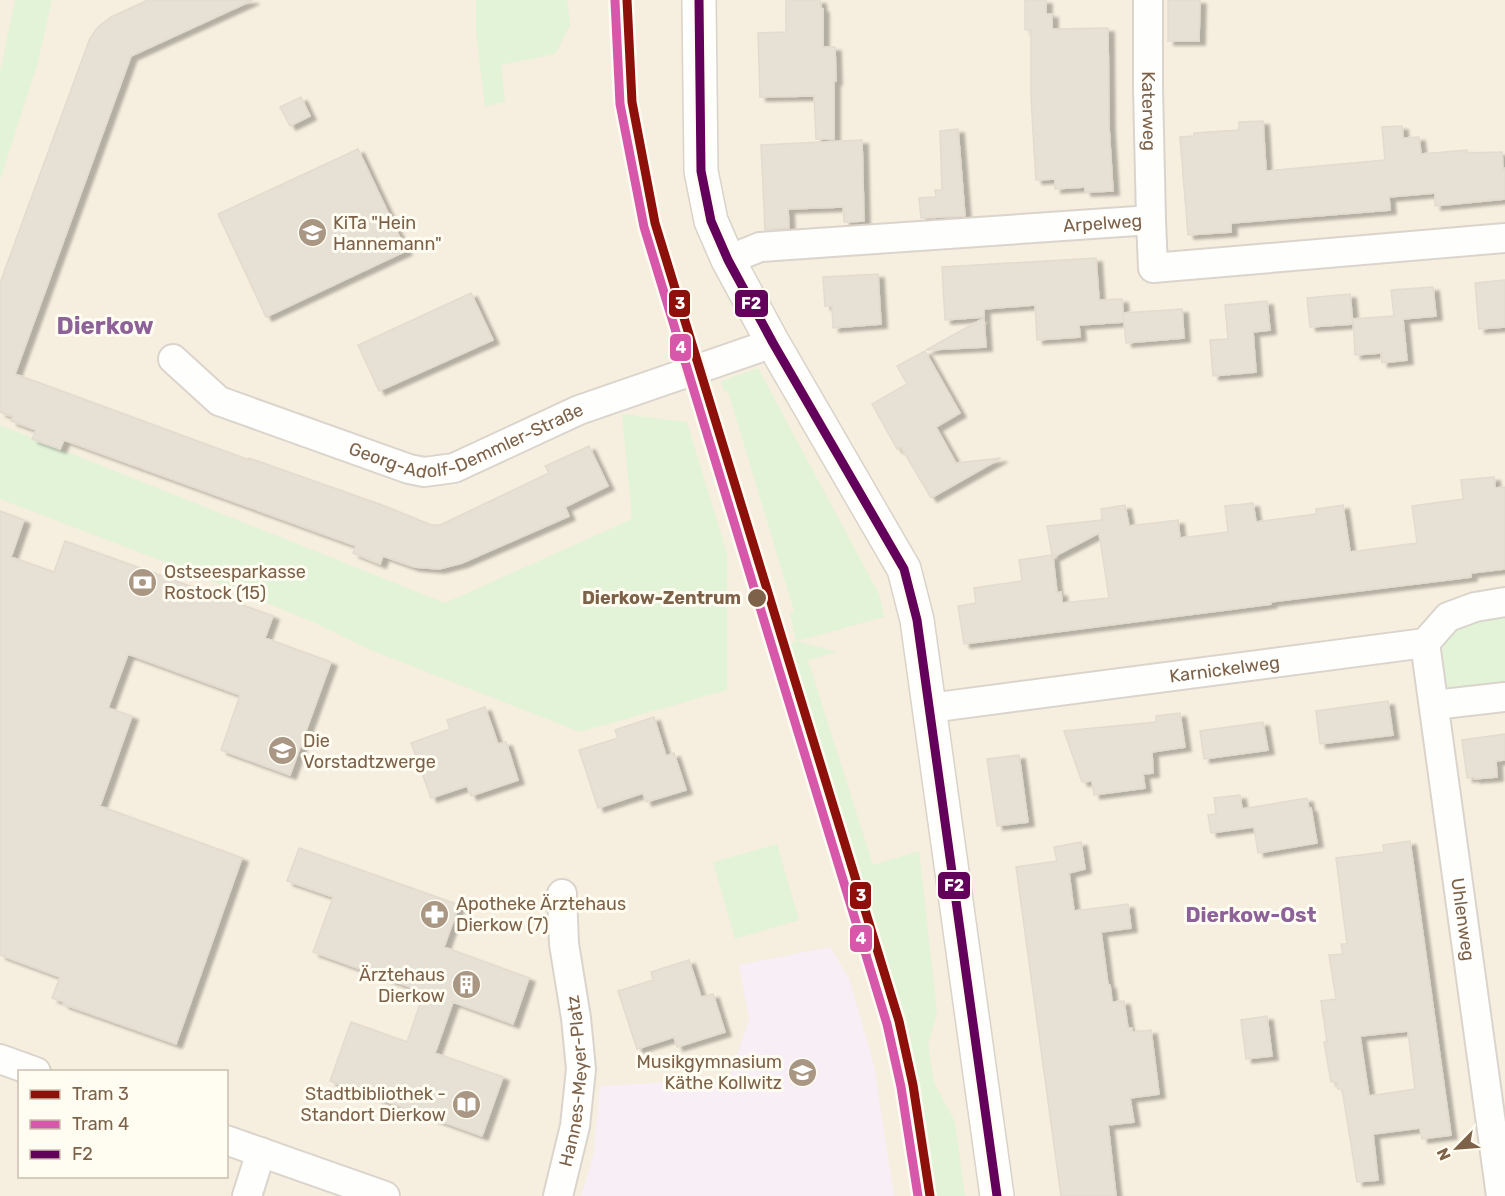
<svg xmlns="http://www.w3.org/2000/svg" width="1505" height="1196" viewBox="0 0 1505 1196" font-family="Rubik,sans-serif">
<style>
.residential{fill:#f6eede;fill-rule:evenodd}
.education{fill:#f8eef5}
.green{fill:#e3f3d8}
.building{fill:#e7e0d5;stroke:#e4dbcf;stroke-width:1.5;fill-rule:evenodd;filter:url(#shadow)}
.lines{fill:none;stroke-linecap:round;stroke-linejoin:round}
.street-casing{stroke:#dad4cc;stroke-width:32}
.secondary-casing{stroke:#d9d3c9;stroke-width:36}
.street{stroke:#fefefc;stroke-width:28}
.secondary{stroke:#fefefc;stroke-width:33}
.bus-1-casing{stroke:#fffcf2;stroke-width:14}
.bus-1{stroke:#62005b;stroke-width:9}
.tram-1-casing{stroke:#fffcf2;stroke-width:14}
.tram-2-casing{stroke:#fffcf2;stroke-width:14}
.tram-1{stroke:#8d110a;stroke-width:9}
.tram-2{stroke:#d758ab;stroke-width:9}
.stop-dot{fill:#7d6249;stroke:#fffcf2;stroke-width:2}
.labels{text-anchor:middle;stroke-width:6;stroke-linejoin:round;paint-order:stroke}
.street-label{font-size:18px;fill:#7d6249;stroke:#fffcf2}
.poi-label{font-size:18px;fill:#7d6249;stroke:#fffcf2;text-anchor:start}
.stop-label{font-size:18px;font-weight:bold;fill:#7d6249;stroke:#fffcf2;text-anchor:end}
.quarter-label{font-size:21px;font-weight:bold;fill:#8c6299;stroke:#fffcf2}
.district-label{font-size:24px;font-weight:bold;fill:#8c6299;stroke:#fffcf2}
.line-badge{stroke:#fffcf2;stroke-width:2}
.badge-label{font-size:16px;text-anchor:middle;font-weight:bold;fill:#fff}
</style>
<defs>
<filter id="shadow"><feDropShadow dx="6" dy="4" stdDeviation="1.5" flood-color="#0004"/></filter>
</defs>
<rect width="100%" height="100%" fill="#faf7ee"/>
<path class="residential" d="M0,0H1505V1196H0ZM20,1072H226V1176H20Z"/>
<path class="education" d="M830,947L849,978L874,1065L894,1196H581L593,1157L600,1086L729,1079L749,1019L739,965Z"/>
<path class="green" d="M15,0H52L38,62L0,180V73Z
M476,0H567L570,25L555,54L501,65L505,102L485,106L476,33Z
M758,368L880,596L884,617L797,641L837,652L808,660L873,865L919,851L937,1013L928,1044L934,1082L955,1122L965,1196H930L913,1085L899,1021L785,645L796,641L790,613L794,611L728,391H724L721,381Z
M622,414L687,422L727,554V690L580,732L368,649L313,622L170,564L0,499V425L445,603L632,519Z
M1505,602V697L1434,705L1425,643Z
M777,844L799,920L735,939L713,862Z"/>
<path class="building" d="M148,0H253L131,56L15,374L249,460V458L379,504L431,525H440L549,473L545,466L589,446L608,486L565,507L569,516L462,563L439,569L414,567L383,556L380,564L353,553L356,546L64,440L60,449L32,439L36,430L11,421L13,417L0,412V283L90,38L98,27L111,17Z
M786,0H820L821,8L823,9V47H835L836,81H834V139H816L814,96L760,97L758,33L786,32Z
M1025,0H1046V14H1052V29L1108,28L1109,127L1113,191L1085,192V187L1055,189V179L1036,180L1031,98V30H1025Z
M1168,0H1200L1199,41H1168Z
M301,97L310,116L290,126L280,107Z
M1263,121L1266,171L1385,160L1382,127L1402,126L1403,138L1419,137L1421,154L1467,150V153L1502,152L1503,169L1505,168V199L1435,206V193L1389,197L1390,210L1231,223V232L1188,235L1180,137L1194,136V133L1239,130V122Z
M958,129L965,216L921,218L919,198L936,197L935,190H942L940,131Z
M862,140L864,221L844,222L843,207L788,209L789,228L765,230L761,145Z
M358,149L406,251L266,317L218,214Z
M1096,258L1099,300L1122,299L1124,322L1079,325L1080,337L1037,340L1035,305L984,309V317L945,320L942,267Z
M878,274L881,324L833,328L832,306H825L823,277Z
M1505,280V327L1479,329L1475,283Z
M1433,287L1436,316L1403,319L1407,360L1382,363L1381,353L1355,355L1353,319L1394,316L1391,290Z
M471,293L493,340L379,391L358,345Z
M1350,294L1353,324L1310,327L1307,298Z
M1267,301L1270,330L1253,332L1256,372L1213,376L1210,340L1228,339L1225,305Z
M1182,309L1184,338L1126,343L1123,313Z
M984,318L986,347L926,350Z
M925,351L960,413L936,427L956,463L1001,458L931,498L901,447L897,449L872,404L907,384L897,366Z
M1494,477L1495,488L1505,487V569L1471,573V577L1270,602L1271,604L964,644L958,606L976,603L974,588L1022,581L1019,560L1052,555L1047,526L1102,520L1101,509L1125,505L1129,526L1178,520L1180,538L1228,532L1225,506L1253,503L1256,522L1316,514V509L1343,505L1350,552L1417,543L1412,506L1463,499L1461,480ZM1099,533L1109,598L1062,603L1061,592L1057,593L1053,557Z
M0,511L24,520L11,557L54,572L65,541L273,616L265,638L331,662L290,775L221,750L240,695L128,654L108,708L132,716L100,806L242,858L176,1044L63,1004L64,1002L52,998L60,977L0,955Z
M1388,701L1393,735L1320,744L1316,711Z
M485,707L498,744L506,742L518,780L471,796L467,786L431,798L411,743L450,729L447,720Z
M1180,713L1185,747L1152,752L1153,773L1143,774L1145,788L1094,795L1092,781L1082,782L1064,731L1156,722V716Z
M654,717L666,756L674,753L686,790L646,802L643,793L598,808L579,750L618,738L615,730Z
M1263,722L1268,750L1204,759L1200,731Z
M1505,734V760L1496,761L1497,777L1474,779V777L1467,778L1462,740Z
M1019,755L1028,822L997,826L987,759Z
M1240,795L1242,809L1307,798L1309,809L1311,808L1317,843L1258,853L1254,827L1211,833L1208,815L1216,814L1214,798Z
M1410,841L1451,1135L1422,1139L1420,1128L1373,1134L1378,1180L1357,1182L1342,1089H1338L1337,1082H1331L1324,1042H1327L1321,1001L1336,999L1329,955L1343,954L1341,944H1347L1336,858L1384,852L1383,845ZM1408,1031L1415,1089L1369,1096L1360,1036Z
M1081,842L1085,869L1069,873L1074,911L1128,904L1131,928L1101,932L1108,985H1110L1112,1002L1124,1001L1128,1028H1132V1032L1151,1030L1159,1094L1130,1098L1134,1122L1108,1125L1116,1196H1061L1016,867L1057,861L1054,847Z
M299,848L459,905L444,947L529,978L513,1024L453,1002L435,1053L503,1077L482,1136L330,1081L351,1022L407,1042L424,992L313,952L333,897L287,881Z
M689,960L701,997L713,994L725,1032L677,1047L674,1037L637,1049L618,991L653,980L651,972Z
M1267,1016L1272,1056L1246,1059L1241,1020Z"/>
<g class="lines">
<defs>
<g id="street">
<path id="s1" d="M1148,0V89L1151,220"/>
<path id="s2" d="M728,260L760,247L1151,220L1153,268L1505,238"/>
<path id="s3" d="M173,359L219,401L409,469L424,472L454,468L579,410L773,343"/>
<path id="s4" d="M1425,643L1501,1196"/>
<path d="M1434,705L1505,697"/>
<path id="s5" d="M930,708L1425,643L1448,617L1475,607L1505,602"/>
<path d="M0,1059L36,1072"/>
<path d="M226,1140L385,1196"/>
<path d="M247,1196L261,1152"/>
<path id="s6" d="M558,1196L575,1126L581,1069L576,1018L564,944L562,894"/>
</g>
<path id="secondary" d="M699,0L701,171L711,221L728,260L773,343L904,569L917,620L997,1196"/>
</defs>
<use href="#street" class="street-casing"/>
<use href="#secondary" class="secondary-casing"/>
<use href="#street" class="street"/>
<use href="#secondary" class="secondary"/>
<defs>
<path id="bus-1" d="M699,0L701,171L711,221L728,260L773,343L904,569L917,620L997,1196"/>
</defs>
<use href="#bus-1" class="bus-1-casing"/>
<use href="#bus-1" class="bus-1"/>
<defs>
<path id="tram-1" d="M627,0L632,102L655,223L899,1021L913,1085L930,1196"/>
<path id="tram-2" d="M615,1L620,104L644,227L887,1024L901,1087L918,1196"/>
</defs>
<use href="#tram-1" class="tram-1-casing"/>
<use href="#tram-2" class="tram-2-casing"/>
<use href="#tram-1" class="tram-1"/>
<use href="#tram-2" class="tram-2"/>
</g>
<defs>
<symbol id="school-disc" viewBox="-11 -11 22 22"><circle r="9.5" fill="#a99683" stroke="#fffcf2"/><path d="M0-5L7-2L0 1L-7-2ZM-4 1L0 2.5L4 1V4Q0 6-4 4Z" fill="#fff"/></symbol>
<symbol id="bank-disc" viewBox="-11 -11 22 22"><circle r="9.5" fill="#a99683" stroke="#fffcf2"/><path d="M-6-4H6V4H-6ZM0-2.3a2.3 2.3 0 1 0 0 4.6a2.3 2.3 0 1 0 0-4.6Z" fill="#fff"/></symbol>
<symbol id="pharmacy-disc" viewBox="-11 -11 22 22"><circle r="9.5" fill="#a99683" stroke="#fffcf2"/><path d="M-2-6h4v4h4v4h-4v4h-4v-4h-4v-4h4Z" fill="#fff"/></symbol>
<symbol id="building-disc" viewBox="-11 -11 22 22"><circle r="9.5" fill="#a99683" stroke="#fffcf2"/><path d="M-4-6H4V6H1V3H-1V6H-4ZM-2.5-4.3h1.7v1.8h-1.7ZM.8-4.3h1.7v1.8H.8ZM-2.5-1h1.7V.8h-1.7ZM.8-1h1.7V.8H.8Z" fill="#fff"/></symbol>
<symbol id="library-disc" viewBox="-11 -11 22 22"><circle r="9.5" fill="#a99683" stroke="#fffcf2"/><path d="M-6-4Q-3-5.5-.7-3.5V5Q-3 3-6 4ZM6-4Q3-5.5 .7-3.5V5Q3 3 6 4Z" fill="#fff"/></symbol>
</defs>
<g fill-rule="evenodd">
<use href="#school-disc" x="296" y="216" width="33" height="33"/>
<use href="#bank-disc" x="126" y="566" width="33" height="33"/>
<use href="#school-disc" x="266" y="734" width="33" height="33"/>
<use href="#pharmacy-disc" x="418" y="898" width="33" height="33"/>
<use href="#building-disc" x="450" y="968" width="33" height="33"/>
<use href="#school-disc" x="786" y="1056" width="33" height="33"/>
<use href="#library-disc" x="450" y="1088" width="33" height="33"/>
</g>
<circle class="stop-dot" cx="757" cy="598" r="10"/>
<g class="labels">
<g class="street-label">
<text dy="6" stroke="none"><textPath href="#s1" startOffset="111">Katerweg</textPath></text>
<text dy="6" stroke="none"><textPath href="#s2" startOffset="378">Arpelweg</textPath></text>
<text dy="6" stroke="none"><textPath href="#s3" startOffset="326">Georg-Adolf-Demmler-Straße</textPath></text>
<text dy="6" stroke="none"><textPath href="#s5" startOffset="297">Karnickelweg</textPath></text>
<text dy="6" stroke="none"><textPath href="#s4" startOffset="279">Uhlenweg</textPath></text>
<text dy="6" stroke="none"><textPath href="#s6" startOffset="117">Hannes-Meyer-Platz</textPath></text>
</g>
<g class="poi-label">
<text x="333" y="229">KiTa "Hein<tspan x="333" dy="21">Hannemann"</tspan></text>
<text x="164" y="578">Ostseesparkasse<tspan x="164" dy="21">Rostock (15)</tspan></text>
<text x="303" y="747">Die<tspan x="303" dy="21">Vorstadtzwerge</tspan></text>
<text x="456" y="910">Apotheke Ärztehaus<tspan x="456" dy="21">Dierkow (7)</tspan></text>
<text x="445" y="981" text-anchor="end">Ärztehaus<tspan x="445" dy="21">Dierkow</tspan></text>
<text x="782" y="1068" text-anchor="end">Musikgymnasium<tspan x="782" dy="21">Käthe Kollwitz</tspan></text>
<text x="446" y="1100" text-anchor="end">Stadtbibliothek -<tspan x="446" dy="21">Standort Dierkow</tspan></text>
</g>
<g class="stop-label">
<text x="741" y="604">Dierkow-Zentrum</text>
</g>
<g class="quarter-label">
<text x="1251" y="922">Dierkow-Ost</text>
</g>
<g class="district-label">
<text x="105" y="334">Dierkow</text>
</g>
</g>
<g class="line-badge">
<rect x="734" y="289" width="35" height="29" rx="6" fill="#62005b"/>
<rect x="668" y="289" width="23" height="29" rx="6" fill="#8d110a"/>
<rect x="669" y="333" width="23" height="29" rx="6" fill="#d758ab"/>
<rect x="937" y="871" width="34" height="29" rx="6" fill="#62005b"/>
<rect x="849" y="881" width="23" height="29" rx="6" fill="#8d110a"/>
<rect x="849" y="924" width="24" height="29" rx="6" fill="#d758ab"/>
</g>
<g class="badge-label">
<text x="751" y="309">F2</text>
<text x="680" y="309">3</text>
<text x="681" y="353">4</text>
<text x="954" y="891">F2</text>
<text x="861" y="901">3</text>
<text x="861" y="944">4</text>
</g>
<rect x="18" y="1070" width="210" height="108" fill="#fffcf2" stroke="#cbbeae" stroke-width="1.5"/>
<rect x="30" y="1090" width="30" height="9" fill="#8d110a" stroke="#cbbeae" stroke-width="1.5"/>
<text x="72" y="1100" font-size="18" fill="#7d6249">Tram 3</text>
<rect x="30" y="1120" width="30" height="9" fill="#d758ab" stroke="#cbbeae" stroke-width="1.5"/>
<text x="72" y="1130" font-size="18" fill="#7d6249">Tram 4</text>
<rect x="30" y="1150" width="30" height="9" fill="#62005b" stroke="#cbbeae" stroke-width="1.5"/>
<text x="72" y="1160" font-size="18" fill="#7d6249">F2</text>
<g transform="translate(1457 1148) rotate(245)" stroke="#fffcf2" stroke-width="4.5" paint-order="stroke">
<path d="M0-4.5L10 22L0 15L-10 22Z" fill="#7d6249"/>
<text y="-9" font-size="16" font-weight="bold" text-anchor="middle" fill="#7d6249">N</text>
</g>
</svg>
